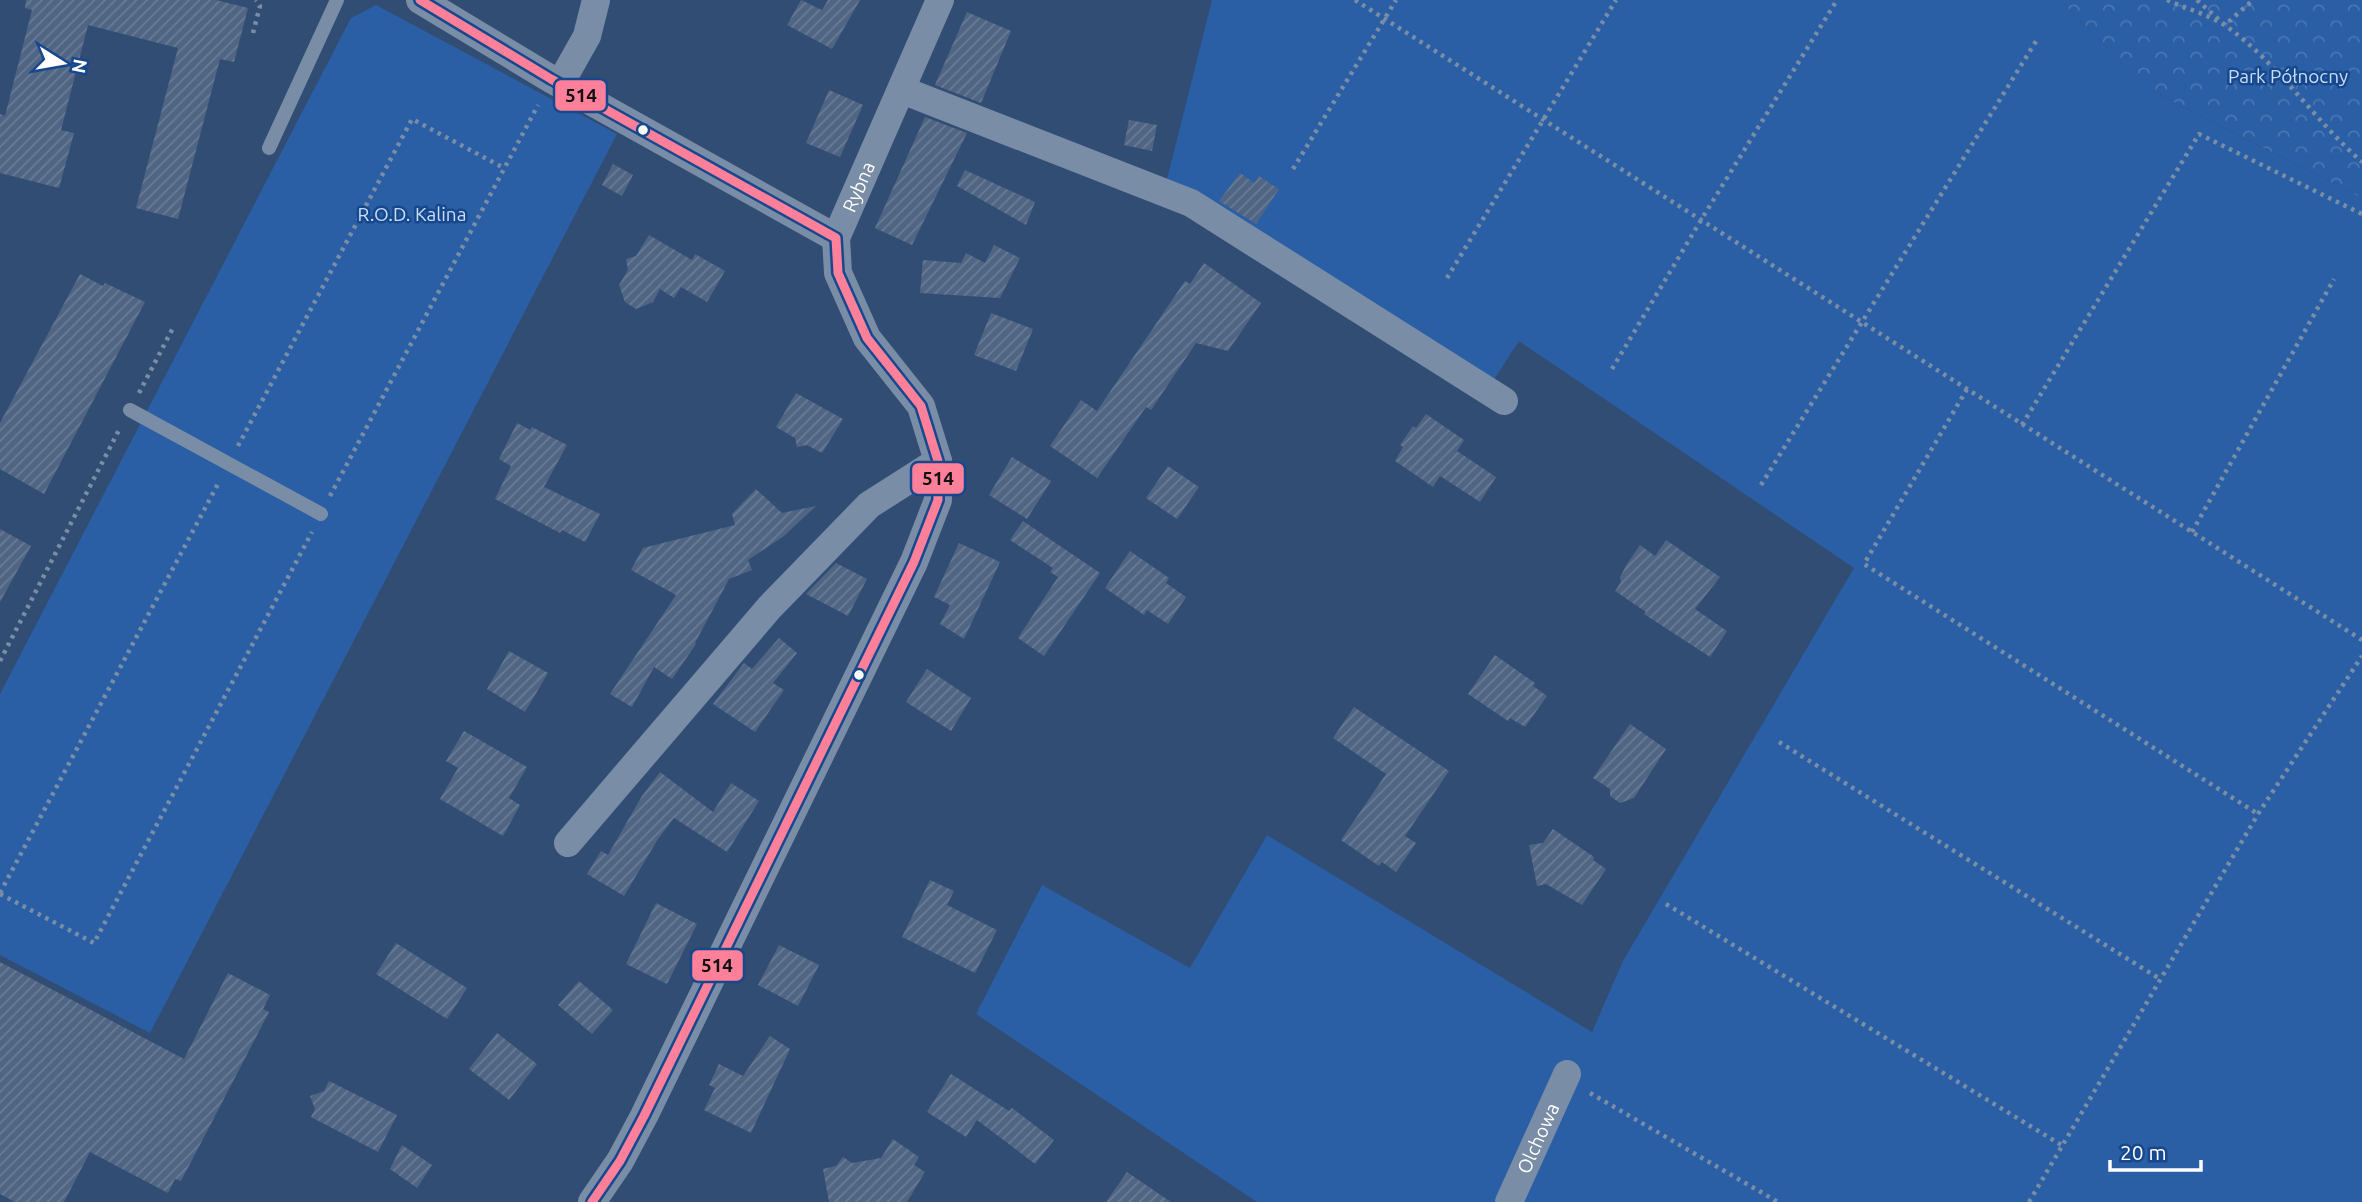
<svg xmlns="http://www.w3.org/2000/svg" width="2362" height="1202" viewBox="0 0 2362 1202" font-family="Ubuntu,sans-serif">
<style>
.green{fill:#2a5ea5}
.park{fill:url(#park-crowns)}
.building{fill:url(#building-hatch)}
.lines{fill:none;stroke-linecap:round;stroke-linejoin:round}
.path{stroke:#798da7;stroke-width:4.5;stroke-dasharray:3.5 5;stroke-linecap:butt}
.service{stroke:#798da7;stroke-width:14}
.minor{stroke:#798da7;stroke-width:28}
.bus-1-casing{stroke:#17488e;stroke-width:14}
.bus-1{stroke:#ff8098;stroke-width:9}
.bus-dot{fill:#fff;stroke:#17488e;stroke-width:2.5}
.labels{text-anchor:middle;stroke-width:5;stroke-linejoin:round;paint-order:stroke}
.park-label{font-size:19px;fill:#c9defb;stroke:#17488e}
.street-label{font-size:19px;fill:#fff;stroke:#17488e}
.line-badge{stroke:#17488e;stroke-width:2.5}
.pale-badge-label{font-size:19px;text-anchor:middle;font-weight:bold;fill:#111}
</style>
<defs>
<pattern id="park-crowns" width="20" height="18" patternUnits="userSpaceOnUse" patternTransform="scale(1.75)"><rect width="20" height="18" fill="#2a5ea5"/><path d="M2 6a3 3 0 1 1 6 0M12 15a3 3 0 1 1 6 0" fill="none" stroke="#4a76b2"/></pattern>
<pattern id="building-hatch" width="6" height="6" patternUnits="userSpaceOnUse" patternTransform="scale(1.75)"><rect width="6" height="6" fill="#4f6583"/><path d="M-1 1l2-2M0 6l6-6M5 7l2-2" fill="none" stroke="#697c96"/></pattern>
</defs>
<rect width="100%" height="100%" fill="#324d73"/>
<path class="green" d="M1212,0H2060L2148,89L2362,198V1202H1257L976,1014L1042,885L1190,968L1267,835L1592,1032L1623,961L1854,568L1519,341L1493,381L1167,179Z
M376,5L617,134L150,1033L0,955V694L351,18Z"/>
<path class="park" d="M2060,0H2362V198L2148,89Z"/>
<path class="building" d="M26,0H216L248,8L234,62L220,59L178,219L136,208L178,48L88,25L61,130L74,133L59,188L0,173V114L5,116L32,10L25,8Z
M801,0L822,10L828,0H860L832,49L787,25Z
M967,12L1011,31L981,103L935,85Z
M829,90L863,105L840,157L806,143Z
M925,117L967,133L912,245L875,228Z
M1129,120L1157,125L1152,151L1124,145Z
M613,164L633,175L622,196L602,185Z
M965,170L1035,202L1026,225L957,186Z
M1240,173L1254,183L1259,176L1279,189L1256,224L1219,201Z
M649,235L692,260L695,254L725,271L707,302L681,287L674,298L660,289L653,302L636,309L625,302L619,285L628,270L626,259L636,256Z
M994,245L1020,258L1000,298L920,293L923,260L961,263L966,253L985,263Z
M1204,263L1261,303L1228,351L1196,343L1151,410L1146,407L1097,478L1050,446L1081,400L1097,411L1185,281L1190,284Z
M80,274L103,286L105,283L145,302L44,494L0,469V423Z
M991,313L1033,329L1016,371L974,355Z
M796,393L843,419L822,453L807,445L797,447L795,438L776,427Z
M1426,414L1464,440L1457,451L1496,477L1480,502L1440,476L1433,487L1395,461L1403,447L1400,445L1413,426L1416,428Z
M517,423L530,430L532,427L567,445L544,487L600,514L585,542L562,530L560,533L495,499L511,466L499,459Z
M1012,457L1051,481L1027,519L989,495Z
M1168,466L1199,487L1177,519L1146,498Z
M756,489L782,513L816,506L784,536L748,560L752,570L729,579L695,643L696,644L672,679L654,667L632,707L610,694L676,595L631,570L643,548L735,525L732,514Z
M1023,521L1100,573L1044,656L1018,638L1058,577L1050,572L1053,568L1010,540Z
M0,529L31,546L0,602Z
M1666,540L1720,577L1695,609L1727,631L1710,657L1644,614L1646,612L1615,591L1621,582L1620,577L1627,564L1640,545L1655,556Z
M959,543L1000,562L964,639L940,624L950,605L934,597Z
M1130,551L1169,578L1166,583L1186,597L1168,624L1147,610L1144,615L1105,588Z
M836,563L867,579L848,616L806,594Z
M779,638L797,653L773,683L784,690L755,732L713,704L744,663L752,669Z
M509,651L548,673L525,712L487,689Z
M1495,655L1535,683L1533,686L1547,696L1525,727L1510,718L1508,721L1468,694Z
M927,669L971,698L951,731L906,702Z
M1354,707L1449,771L1405,836L1416,843L1396,872L1382,862L1379,866L1341,840L1386,774L1333,738Z
M1630,724L1666,749L1634,798L1620,803L1610,796V789L1593,778Z
M464,731L527,767L509,798L520,805L503,836L440,799L458,768L446,761Z
M660,772L713,812L731,783L759,801L727,852L674,818L658,839L624,896L587,874L601,851L608,855L642,796Z
M1553,829L1594,857L1593,860L1606,869L1582,905L1546,884L1537,886L1529,845L1543,843Z
M930,880L954,891L947,905L997,930L975,973L902,937Z
M656,903L697,924L667,984L626,964Z
M396,943L467,988L447,1019L376,974Z
M779,945L819,965L798,1006L758,985Z
M0,962L184,1059L228,973L270,995L263,1009L269,1012L214,1118L181,1181L175,1179L168,1193L90,1152L64,1202H15L0,1194Z
M579,981L613,1010L592,1034L558,1005Z
M497,1033L537,1064L509,1100L469,1069Z
M770,1036L790,1049L751,1133L704,1110L715,1088L709,1085L719,1064L743,1076Z
M951,1074L1009,1111L1012,1108L1054,1140L1035,1164L977,1120L966,1137L927,1112Z
M329,1081L397,1115L378,1152L311,1117L315,1109L310,1096L324,1091Z
M893,1139L919,1157L914,1165L925,1172L907,1202H829L823,1169L836,1166L843,1157L852,1163L881,1158Z
M402,1145L432,1165L417,1188L390,1169Z
M1127,1172L1146,1185L1171,1202H1106Z"/>
<g class="lines">
<path class="path" d="M1355,0L2362,640
M2167,0C2185,8 2209,15 2226,26C2278,63 2314,120 2362,162
M2197,0L2225,25L2253,0
M253,33L260,6L256,0
M1293,169L1396,0
M1447,278L1616,0
M1612,369L1701,220L1837,0
M1967,389L1864,564L2258,814
M139,393L174,326
M2022,425L2199,134L2362,214
M238,446L412,119L504,168
M1761,485L2038,38
M330,496L538,105
M2192,532L2334,279
M0,661L120,428
M1779,742L2160,979
M0,893L219,482
M0,894L94,943L312,532
M1666,904L2063,1146
M1590,1093L1778,1202
M2029,1202L2258,814L2362,656"/>
<path class="service" d="M269,148L337,0
M130,410L321,514"/>
<g class="minor">
<path d="M420,0L551,79L836,238"/>
<path d="M560,84L587,36L596,0"/>
<path d="M902,90L1191,203L1504,401"/>
<path d="M568,843L769,608L869,505L938,461"/>
<path id="s1" d="M592,1202L620,1161L644,1116L914,562L938,500V461L921,406L867,338L838,273L836,238L940,0"/>
<path id="s2" d="M1509,1202L1567,1074"/>
</g>
<defs>
<path id="bus-1" d="M420,0L551,79L836,238
M592,1202L620,1161L644,1116L914,562L938,500V461L921,406L867,338L838,273L836,238"/>
</defs>
<use href="#bus-1" class="bus-1-casing"/>
<use href="#bus-1" class="bus-1"/>
</g>
<g class="bus-dot">
<circle cx="643" cy="130" r="6"/>
<circle cx="859" cy="675" r="6"/>
</g>
<g class="labels">
<g class="park-label">
<text x="2288" y="83">Park Północny</text>
<text x="412" y="221">R.O.D. Kalina</text>
</g>
<g class="street-label">
<text dy="7" stroke="none"><textPath href="#s1" startOffset="1129">Rybna</textPath></text>
<text dy="7" stroke="none"><textPath href="#s2" startOffset="70">Olchowa</textPath></text>
</g>
</g>
<g class="line-badge">
<rect x="554" y="79" width="53" height="33" rx="7" fill="#ff8098"/>
<rect x="911" y="462" width="54" height="33" rx="7" fill="#ff8098"/>
<rect x="691" y="949" width="53" height="33" rx="7" fill="#ff8098"/>
</g>
<g class="pale-badge-label">
<text x="581" y="102">514</text>
<text x="938" y="485">514</text>
<text x="717" y="972">514</text>
</g>
<g transform="translate(63 63) rotate(101)" stroke="#17488e" stroke-width="5" paint-order="stroke">
<path d="M0-5L12 26L0 18L-12 26Z" fill="#ffffff"/>
<text y="-10" font-size="19" font-weight="bold" text-anchor="middle" fill="#ffffff">N</text>
</g>
<path d="M2110 1160v10h91v-10" fill="none" stroke="#ffffff" stroke-width="3.5"/>
<text x="2120" y="1160" font-size="21" fill="#ffffff" stroke="#17488e" stroke-width="5" paint-order="stroke">20 m</text>
</svg>
